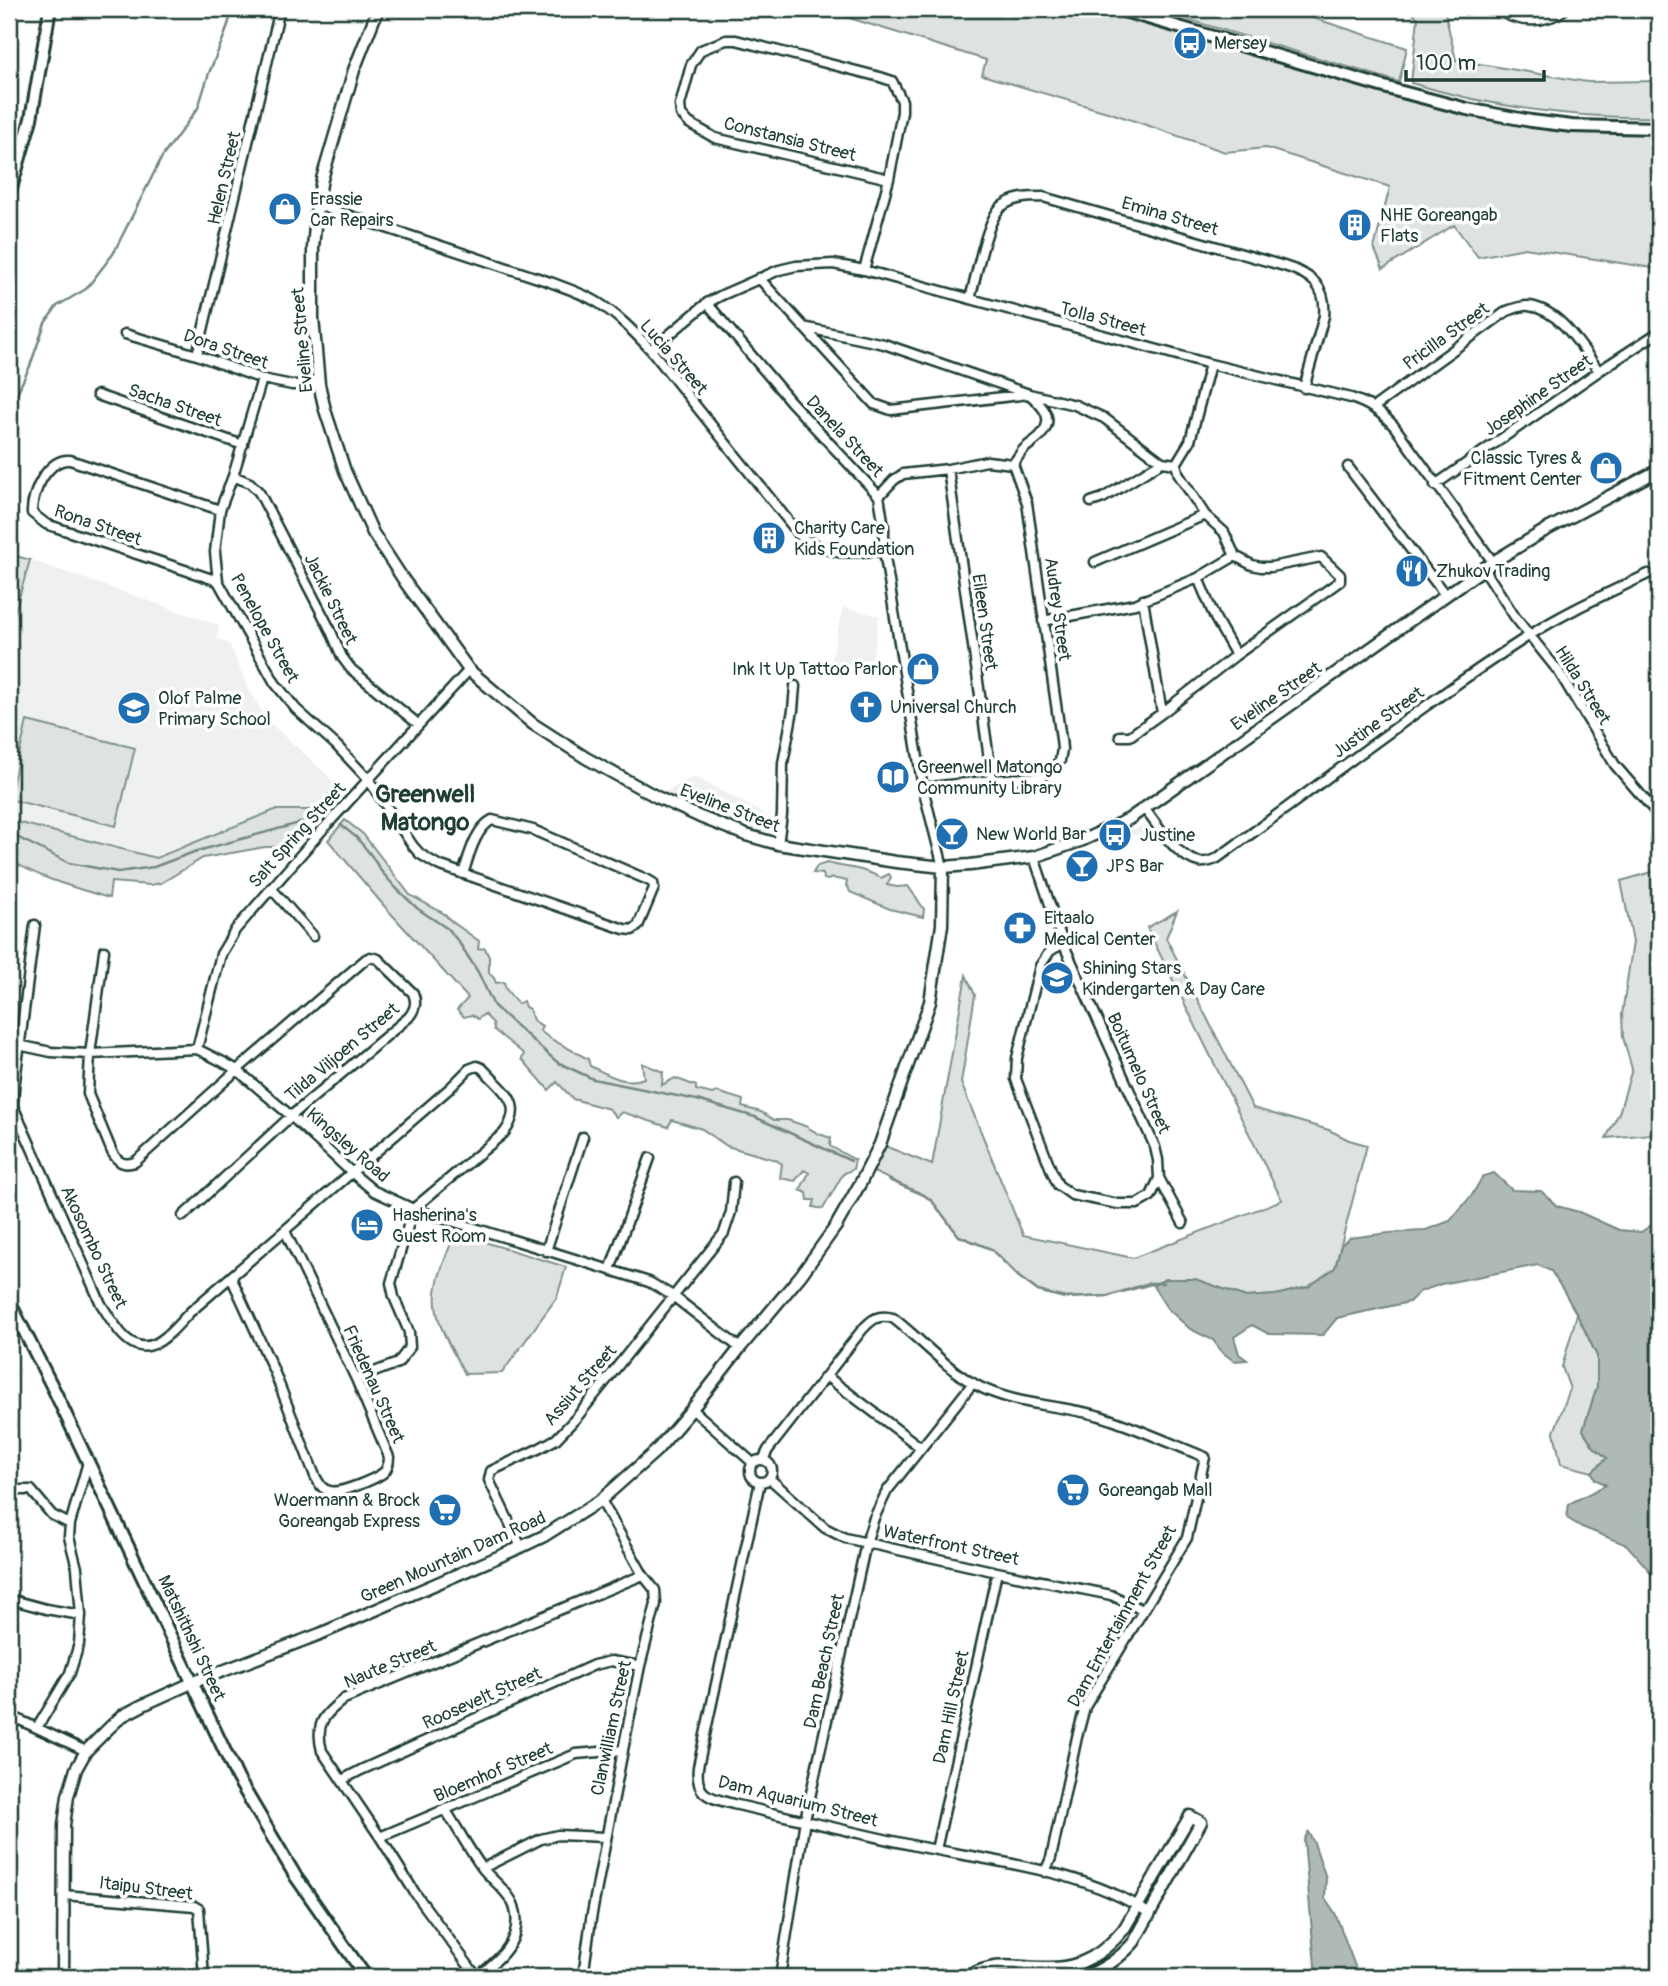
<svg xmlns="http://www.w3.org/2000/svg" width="1668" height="1986" viewBox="0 0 1668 1986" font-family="Pangolin,sans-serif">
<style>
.built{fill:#eef1f0}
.green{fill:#dee3e2;stroke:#7e908b;stroke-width:2}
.water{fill:#afbab7;stroke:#758883;stroke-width:2}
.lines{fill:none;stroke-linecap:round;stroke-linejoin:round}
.stream{stroke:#758883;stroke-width:2.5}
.minor-casing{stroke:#1f3d34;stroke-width:13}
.tertiary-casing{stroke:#1f3d34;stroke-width:15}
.secondary-casing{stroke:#1f3d34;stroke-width:16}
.minor{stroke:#fff;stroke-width:8}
.tertiary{stroke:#fff;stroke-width:10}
.secondary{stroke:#fff;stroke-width:10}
.labels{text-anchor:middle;stroke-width:7;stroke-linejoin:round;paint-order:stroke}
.poi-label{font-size:18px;fill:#1f3d34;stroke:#fff;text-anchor:start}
.street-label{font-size:18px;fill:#1f3d34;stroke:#fff}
.district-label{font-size:24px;font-weight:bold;fill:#1f3d34;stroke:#fff}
</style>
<rect width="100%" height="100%" fill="#fff"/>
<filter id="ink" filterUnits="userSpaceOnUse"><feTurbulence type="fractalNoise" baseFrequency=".0143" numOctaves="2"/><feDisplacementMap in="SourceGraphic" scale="14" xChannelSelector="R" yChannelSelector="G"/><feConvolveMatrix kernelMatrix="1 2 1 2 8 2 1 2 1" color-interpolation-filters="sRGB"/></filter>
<g filter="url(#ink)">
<path class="built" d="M30,560L219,625L217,638L230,645L246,684L267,720L337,784L315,810H275L156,858L9,820V632Z
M843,607L879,616L871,667L831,662Z
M694,776L764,814L765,840L657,797Z
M1144,825L1149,827L1166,841L1162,846L1146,831L1113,843L1112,838Z"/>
<path class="green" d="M820,9H1117L1494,114L1659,128V269L1525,248L1478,257L1454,225L1383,269L1374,248L1390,187L1266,148L1225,152L1114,114L982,75L986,60Z
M1152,9H1285L1407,48L1399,82Z
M1407,9H1444L1456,60L1587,82L1659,81V117C1577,119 1490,107 1411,83L1418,18Z
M9,554L30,560L9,632Z
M27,721L135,748L116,826L9,799Z
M330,793L338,799L293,847H265L203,858L161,883L150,885L111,882L109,898C74,887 40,879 9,859V820L156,858L275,810H315Z
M345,820L363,834L410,895L443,913L451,921L479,941L478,949L485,948L489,957V973L494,978L496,983L504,982L506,989L518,1004L523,1001L525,1007L529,1009L533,1020L542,1026L540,1031L551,1039L588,1059L590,1066C607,1074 625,1086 644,1078L642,1063L663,1072L662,1085L675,1078L696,1086V1090L712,1094L717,1092L743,1100L742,1107L761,1112L774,1120H788L805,1126L819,1134L831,1138L830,1146L855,1160L853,1169L843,1174L823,1209L813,1207L815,1200H808L807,1193L800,1190L809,1173L804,1170L795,1181L780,1178L782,1164L776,1160L727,1146L702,1129L672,1120L668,1127L622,1112L616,1117L609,1109L573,1099L557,1082L549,1090L522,1059L524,1054L494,1030L493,1023L484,1014L478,1019L472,1015L464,1017L457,1010L468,998L385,907L328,840Z
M827,863C846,868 864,868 881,878L889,874L891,877L887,885L897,887L908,886L924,909L923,917L890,909L850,892L848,887L846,886L847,881L832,878L828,880L824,879L823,874L813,873L817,866Z
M1659,870V1135L1652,1134L1606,1138L1619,1113L1632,1069L1623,1037L1622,1014L1633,942L1621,881Z
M1177,911L1166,938L1253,1108L1329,1130L1349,1140L1367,1145L1335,1268L1308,1287L1276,1295L1246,1297L1195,1279H1165L1160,1282L1108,1296L1065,1298L1038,1291L1019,1277L991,1249L959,1236L932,1201L924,1195L867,1169L880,1144L932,1165L966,975L975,995L961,1083L1023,1235L1133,1258L1282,1200L1147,928Z
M455,1233L566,1267L557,1297L502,1373L465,1374C451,1347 430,1318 437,1286C440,1268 449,1250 455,1233Z
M1577,1314L1597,1356V1387L1583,1430L1594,1447L1607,1458L1592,1472L1561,1464L1554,1432L1570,1389L1562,1367Z"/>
<path class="water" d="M1494,1173L1512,1190L1541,1191L1557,1206L1579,1212L1619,1230L1641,1232L1659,1220V1587L1649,1570L1627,1545L1582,1527L1567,1518L1569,1504L1606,1485L1595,1479L1592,1472L1607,1458L1594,1447L1583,1430L1597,1387V1356L1580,1320L1563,1290L1551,1271L1538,1265L1441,1284L1419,1292L1409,1302L1337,1318L1323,1335L1269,1334L1252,1325L1234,1337L1239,1354L1247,1360L1234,1361L1222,1352L1213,1340L1190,1329L1167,1308L1153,1286L1165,1279H1195L1246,1297L1276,1295L1308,1287L1335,1268L1341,1245L1350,1238L1389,1233L1423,1231L1450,1221L1472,1195L1483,1176Z
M1308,1832L1314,1843L1326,1878L1325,1898L1335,1913L1359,1977H1316L1304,1840Z"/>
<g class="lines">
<path class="stream" d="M9,410L30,366L45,323L57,306L86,289L113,254L162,157L198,108L209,73L225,34L233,9
M341,825L357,838L371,855L381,871L396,888L418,909L448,929L458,941L478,972L494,1006L557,1062L593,1079L697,1100L755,1117L851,1161
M9,833L69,863L118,872L154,867L194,852L314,819
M889,1180L924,1195L932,1201L959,1236L991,1249L1019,1277L1038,1291L1065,1298L1108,1296L1149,1283H1163"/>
<defs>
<path id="minor" d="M1498,9C1517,24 1546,24 1565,9
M726,40H736L880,77L892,81L902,101V112L889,179L715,138L689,123L681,114L680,105L691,65L701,50Z
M317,205L550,282C566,288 582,293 597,302C617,314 635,333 651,350L802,538C836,557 847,553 884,551
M864,270L889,179
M759,278L874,404L891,410L1029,394C1043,406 1056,419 1040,436C1035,441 1028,445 1023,450C1019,455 1016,460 1013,464
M970,299C976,278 986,221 1001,207C1013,197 1029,197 1043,197L1284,266C1311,274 1327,286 1324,316L1304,388
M707,303L791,402L879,496L884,527V551L923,788L943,867
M803,327L884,344L1029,394L1075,405L1104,418L1162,462L1176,464
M125,334L197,355L262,379L292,385L319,384
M651,350L707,303L722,295L779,270L796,266L833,264L864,270L1210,364L1351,398C1369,404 1381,412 1394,426L1493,562
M197,355L280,9
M262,379L233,476L220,510L215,552L218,581L275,683L296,709L336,745L368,779L413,846L420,854L438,865L624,929L632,930L638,926L654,888L653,883L648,880L533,830L492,820C475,829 469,856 463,874
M97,395L243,445
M1374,407L1507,311C1514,309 1522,305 1529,306C1561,310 1581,347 1599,371
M1348,467L1446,596
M948,469L992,780
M233,476L250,483L259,492L330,629L342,657L351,669L418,724
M1435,485L1599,371L1659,332
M879,496L894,480L903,474L948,469L987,461L1013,464L1027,503L1061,739L1062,749L1060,761L1042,777L992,780L923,788
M1091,502L1103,498L1162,462
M1095,562L1205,515
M1484,569L1515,617L1559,672L1615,765L1659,816
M1198,578L1215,618L1236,655
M218,581L46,524L32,513C31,493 48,458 70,460L220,510
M1143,600L1162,713
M1043,621L1135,604L1198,578L1235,556
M1120,736H1130L1162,713L1236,655L1340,581V575L1321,557L1271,567H1261L1252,565L1235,556L1224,532L1205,515L1179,475L1176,464L1190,441L1210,364
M1144,808C1157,825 1177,858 1199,862C1205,863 1211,861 1216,859C1320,785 1421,705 1530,635C1567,611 1609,593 1648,574
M778,844L782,815L783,763L793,710L795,686
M1034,857L1063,943L1155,1147L1158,1160L1159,1178L1183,1223
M271,888L313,936
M35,925L14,1089L13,1106L101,1304C107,1314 113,1323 120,1332C147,1365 169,1334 190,1312L450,1088L469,1069L477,1066L482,1068C503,1091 526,1103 504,1133L413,1209L391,1283L394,1297L409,1332L410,1347L398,1363L356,1379
M1063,943L1050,951L1040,966L1017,1058L1016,1079L1052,1172L1058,1185L1072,1195L1118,1204H1137L1151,1196L1159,1178
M104,951L90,1054L88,1094L112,1152C118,1162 123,1166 135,1162L237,1070L366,959L370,957L378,959L413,993C417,1003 415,1009 409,1017L291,1116L183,1216
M9,1043L51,1052L90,1054L197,1049L223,1062L237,1070L291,1116L351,1172L374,1191L413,1209L649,1282L673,1296L740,1348
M197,1049L221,954L236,929L324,828L469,670
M546,1251L583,1137
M610,1270L650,1158
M231,1277L274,1371L315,1476C319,1483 322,1490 330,1491C340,1494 375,1479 383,1473C388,1469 389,1463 389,1457L356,1379L285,1231
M826,1376L920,1447
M692,1409L753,1463
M750 1471a11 11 0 1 1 22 0a11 11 0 1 1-22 0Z
M763,1460L768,1450L862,1330C872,1319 878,1314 893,1318C919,1338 948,1370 976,1385C1013,1405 1060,1405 1100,1416C1135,1427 1170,1443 1205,1457L1187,1538L1085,1707L1077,1737L1051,1858L1045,1872
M769,1478L825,1528L845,1538L997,1572L1111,1595L1143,1610
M760,1482L698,1767C695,1796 709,1797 733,1804C794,1818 855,1833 916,1846C990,1861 1087,1870 1150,1914
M9,1490H31L52,1515L70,1524
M521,1547L489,1480L491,1471L540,1448L556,1439L577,1417L724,1233L731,1212L734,1182
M9,1599L46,1609L81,1615
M9,1715L86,1751
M37,1728L70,1673L79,1644L81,1615L77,1568L69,1537L70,1524L88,1462
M342,1780L361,1770L594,1665L611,1661L640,1666
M445,1809C458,1829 469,1850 483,1869C492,1880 509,1892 514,1906C525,1938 499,1960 477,1977
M380,1837L576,1754L623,1750
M936,1850L997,1572
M483,1868L541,1839L558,1835L605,1837
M64,1895L194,1906L199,1909L204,1977
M477,1977L415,1893L380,1837L322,1751C315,1724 323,1715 344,1699L643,1575
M583,1977L591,1919L623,1750L640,1666L656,1604L655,1590L643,1575L601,1500
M780,1977L805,1820L866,1543L874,1518L887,1491L973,1383"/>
<path id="tertiary" d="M378,9L354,70L322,179L317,205L313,248V318L319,384L325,410L345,471L373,533L405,582L469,670L533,724L586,758L657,797L700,817L746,835L778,844L896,862L943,867L970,865L1034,857L1083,840L1129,819L1493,562L1544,531L1659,470
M63,1977L64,1825L68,1796L76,1769L86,1751L110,1727L122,1716L143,1705L194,1682L320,1634L521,1547L544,1536L601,1500L656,1451L692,1409L740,1348L801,1275L836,1226L861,1182L880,1144L930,1002L942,925L943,867
M966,1977C999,1959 1016,1969 1050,1968C1082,1968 1104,1953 1124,1929L1190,1816L1201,1822L1134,1942C1119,1959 1105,1968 1084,1977"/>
<path id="secondary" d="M1117,9L1398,91L1467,109L1531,121L1572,126L1659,128
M9,195L31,119L50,9
M9,1301L55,1392L238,1779L296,1877L366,1977"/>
</defs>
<use href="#minor" class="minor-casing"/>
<use href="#tertiary" class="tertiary-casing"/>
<use href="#secondary" class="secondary-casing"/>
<use href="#minor" class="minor"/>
<use href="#tertiary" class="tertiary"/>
<use href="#secondary" class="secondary"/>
</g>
</g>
<defs>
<symbol id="bus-disc" viewBox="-11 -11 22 22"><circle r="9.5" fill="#1f6fb2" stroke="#fff"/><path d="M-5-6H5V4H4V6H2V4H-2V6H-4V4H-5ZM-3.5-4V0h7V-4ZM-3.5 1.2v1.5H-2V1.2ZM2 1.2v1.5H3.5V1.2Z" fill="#fff"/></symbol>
<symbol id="shop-disc" viewBox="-11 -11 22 22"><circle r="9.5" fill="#1f6fb2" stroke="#fff"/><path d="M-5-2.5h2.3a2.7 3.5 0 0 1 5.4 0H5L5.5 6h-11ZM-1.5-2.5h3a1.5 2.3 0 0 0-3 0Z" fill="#fff"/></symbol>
<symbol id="building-disc" viewBox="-11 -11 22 22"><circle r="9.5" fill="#1f6fb2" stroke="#fff"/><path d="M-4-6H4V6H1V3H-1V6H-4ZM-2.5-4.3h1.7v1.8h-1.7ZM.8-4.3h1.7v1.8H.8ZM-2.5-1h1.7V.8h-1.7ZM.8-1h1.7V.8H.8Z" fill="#fff"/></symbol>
<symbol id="restaurant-disc" viewBox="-11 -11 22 22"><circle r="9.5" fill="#1f6fb2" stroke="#fff"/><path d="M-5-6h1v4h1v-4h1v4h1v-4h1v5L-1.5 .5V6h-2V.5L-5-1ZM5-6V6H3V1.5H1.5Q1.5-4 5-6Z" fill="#fff"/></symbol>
<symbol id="church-disc" viewBox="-11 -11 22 22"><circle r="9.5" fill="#1f6fb2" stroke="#fff"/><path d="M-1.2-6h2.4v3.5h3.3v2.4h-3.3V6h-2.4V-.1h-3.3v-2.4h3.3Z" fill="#fff"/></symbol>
<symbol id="school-disc" viewBox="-11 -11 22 22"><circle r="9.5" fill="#1f6fb2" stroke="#fff"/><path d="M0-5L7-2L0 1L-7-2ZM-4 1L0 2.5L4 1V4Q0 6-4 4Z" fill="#fff"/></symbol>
<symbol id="library-disc" viewBox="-11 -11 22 22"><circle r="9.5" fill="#1f6fb2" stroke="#fff"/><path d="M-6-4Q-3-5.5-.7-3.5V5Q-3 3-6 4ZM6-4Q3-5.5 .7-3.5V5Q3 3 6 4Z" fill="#fff"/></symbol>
<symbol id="bar-disc" viewBox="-11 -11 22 22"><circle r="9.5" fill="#1f6fb2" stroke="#fff"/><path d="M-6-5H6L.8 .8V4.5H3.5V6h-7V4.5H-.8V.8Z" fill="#fff"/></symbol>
<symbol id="pharmacy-disc" viewBox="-11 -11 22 22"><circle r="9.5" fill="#1f6fb2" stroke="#fff"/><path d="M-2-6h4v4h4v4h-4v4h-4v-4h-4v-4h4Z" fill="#fff"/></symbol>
<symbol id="hotel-disc" viewBox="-11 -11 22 22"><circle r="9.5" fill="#1f6fb2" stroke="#fff"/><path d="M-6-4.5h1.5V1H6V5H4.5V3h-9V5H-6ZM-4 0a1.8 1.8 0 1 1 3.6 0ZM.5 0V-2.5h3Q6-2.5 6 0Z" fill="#fff"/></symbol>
<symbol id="supermarket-disc" viewBox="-11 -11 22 22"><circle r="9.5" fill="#1f6fb2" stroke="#fff"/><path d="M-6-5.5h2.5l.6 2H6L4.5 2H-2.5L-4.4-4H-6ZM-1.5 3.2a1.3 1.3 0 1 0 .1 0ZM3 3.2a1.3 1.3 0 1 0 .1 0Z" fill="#fff"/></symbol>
</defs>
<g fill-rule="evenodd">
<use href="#bus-disc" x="1171" y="24" width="38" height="38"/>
<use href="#shop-disc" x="266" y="190" width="38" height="38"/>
<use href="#building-disc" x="1336" y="206" width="38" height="38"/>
<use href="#shop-disc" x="1587" y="449" width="38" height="38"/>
<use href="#building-disc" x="750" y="519" width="38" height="38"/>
<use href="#restaurant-disc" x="1393" y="552" width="38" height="38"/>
<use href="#shop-disc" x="904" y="650" width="38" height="38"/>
<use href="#church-disc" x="847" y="688" width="38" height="38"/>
<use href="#school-disc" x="115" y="689" width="38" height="38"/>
<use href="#library-disc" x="874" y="758" width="38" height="38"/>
<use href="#bar-disc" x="933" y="815" width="38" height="38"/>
<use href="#bus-disc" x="1096" y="816" width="38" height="38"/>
<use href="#bar-disc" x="1063" y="847" width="38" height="38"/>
<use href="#pharmacy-disc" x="1001" y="909" width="38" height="38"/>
<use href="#school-disc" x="1038" y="959" width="38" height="38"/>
<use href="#hotel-disc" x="348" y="1206" width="38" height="38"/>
<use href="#supermarket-disc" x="1054" y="1471" width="38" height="38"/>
<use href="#supermarket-disc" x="426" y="1491" width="38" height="38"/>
</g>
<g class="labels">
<g class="poi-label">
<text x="1214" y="49">Mersey</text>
<text x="310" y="205">Erassie<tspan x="310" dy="21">Car Repairs</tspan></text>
<text x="1380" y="221">NHE Goreangab<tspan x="1380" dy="21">Flats</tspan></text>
<text x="1582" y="464" text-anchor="end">Classic Tyres &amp;<tspan x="1582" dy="21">Fitment Center</tspan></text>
<text x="794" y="534">Charity Care<tspan x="794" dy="21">Kids Foundation</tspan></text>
<text x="1436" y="577">Zhukov Trading</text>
<text x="898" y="675" text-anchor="end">Ink It Up Tattoo Parlor</text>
<text x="158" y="704">Olof Palme<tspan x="158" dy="21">Primary School</tspan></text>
<text x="890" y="713">Universal Church</text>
<text x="917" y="773">Greenwell Matongo<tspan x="917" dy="21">Community Library</tspan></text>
<text x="976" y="840">New World Bar</text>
<text x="1140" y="841">Justine</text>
<text x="1106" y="872">JPS Bar</text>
<text x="1044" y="924">Eitaalo<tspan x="1044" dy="21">Medical Center</tspan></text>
<text x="1082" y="974">Shining Stars<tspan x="1082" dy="21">Kindergarten &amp; Day Care</tspan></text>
<text x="392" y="1221">Hasherina's<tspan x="392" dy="21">Guest Room</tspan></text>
<text x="1098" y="1496">Goreangab Mall</text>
<text x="420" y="1506" text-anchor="end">Woermann &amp; Brock<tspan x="420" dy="21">Goreangab Express</tspan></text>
</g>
<g class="street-label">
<text transform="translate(790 139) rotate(14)" y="6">Constansia Street</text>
<text transform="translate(224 178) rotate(-77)" y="6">Helen Street</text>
<text transform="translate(1170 216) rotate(16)" y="6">Emina Street</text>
<text transform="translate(1103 319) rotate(15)" y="6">Tolla Street</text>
<text transform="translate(1446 336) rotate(-36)" y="6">Pricilla Street</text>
<text transform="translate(302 340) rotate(-95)" y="6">Eveline Street</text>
<text transform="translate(226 349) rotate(19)" y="6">Dora Street</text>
<text transform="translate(674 357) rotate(49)" y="6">Lucia Street</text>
<text transform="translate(1538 395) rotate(-35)" y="6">Josephine Street</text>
<text transform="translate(175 405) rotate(19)" y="6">Sacha Street</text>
<text transform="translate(845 436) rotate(47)" y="6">Danela Street</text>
<text transform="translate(98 525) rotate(19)" y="6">Rona Street</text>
<text transform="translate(331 599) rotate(64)" y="6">Jackie Street</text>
<text transform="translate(1058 609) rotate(82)" y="6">Audrey Street</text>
<text transform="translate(985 622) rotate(82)" y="6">Eileen Street</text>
<text transform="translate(265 628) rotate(61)" y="6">Penelope Street</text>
<text transform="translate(1583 685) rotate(58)" y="6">Hilda Street</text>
<text transform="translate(1276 696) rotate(-35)" y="6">Eveline Street</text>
<text transform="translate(1378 722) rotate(-36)" y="6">Justine Street</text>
<text transform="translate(730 808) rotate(21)" y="6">Eveline Street</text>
<text transform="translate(297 835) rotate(-48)" y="6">Salt Spring Street</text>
<text transform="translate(342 1052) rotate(-40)" y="6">Tilda Viljoen Street</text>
<text transform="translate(1139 1073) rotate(66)" y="6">Boitumelo Street</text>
<text transform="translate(348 1145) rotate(41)" y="6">Kingsley Road</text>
<text transform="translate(94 1247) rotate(65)" y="6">Akosombo Street</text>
<text transform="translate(374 1384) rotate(66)" y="6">Friedenau Street</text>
<text transform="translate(580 1385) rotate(-49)" y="6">Assiut Street</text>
<text transform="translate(951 1545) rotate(12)" y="6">Waterfront Street</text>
<text transform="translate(453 1557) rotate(-24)" y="6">Green Mountain Dam Road</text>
<text transform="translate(1122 1616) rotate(-61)" y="6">Dam Entertainment Street</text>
<text transform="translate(192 1638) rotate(65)" y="6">Matshithshi Street</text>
<text transform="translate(824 1661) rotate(-78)" y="6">Dam Beach Street</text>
<text transform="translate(390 1664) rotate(-23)" y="6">Naute Street</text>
<text transform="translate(482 1698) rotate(-24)" y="6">Roosevelt Street</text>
<text transform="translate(951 1707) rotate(-78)" y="6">Dam Hill Street</text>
<text transform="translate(611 1728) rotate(-78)" y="6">Clanwilliam Street</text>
<text transform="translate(493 1772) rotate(-23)" y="6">Bloemhof Street</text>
<text transform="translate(798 1801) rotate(14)" y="6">Dam Aquarium Street</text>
<text transform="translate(146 1888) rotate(7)" y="6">Itaipu Street</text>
</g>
<g class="district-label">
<text x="425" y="802">Greenwell<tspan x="425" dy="28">Matongo</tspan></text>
</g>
</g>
<rect width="1668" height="1986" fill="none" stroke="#fff" stroke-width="35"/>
<rect x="18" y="18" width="1633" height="1951" fill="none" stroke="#1f3d34" stroke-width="2.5" filter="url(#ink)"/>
<path d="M1406 70v10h138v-10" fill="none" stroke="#1f3d34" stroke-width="3.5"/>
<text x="1416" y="70" font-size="21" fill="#1f3d34" stroke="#ffffff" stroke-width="5" paint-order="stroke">100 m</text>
</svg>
